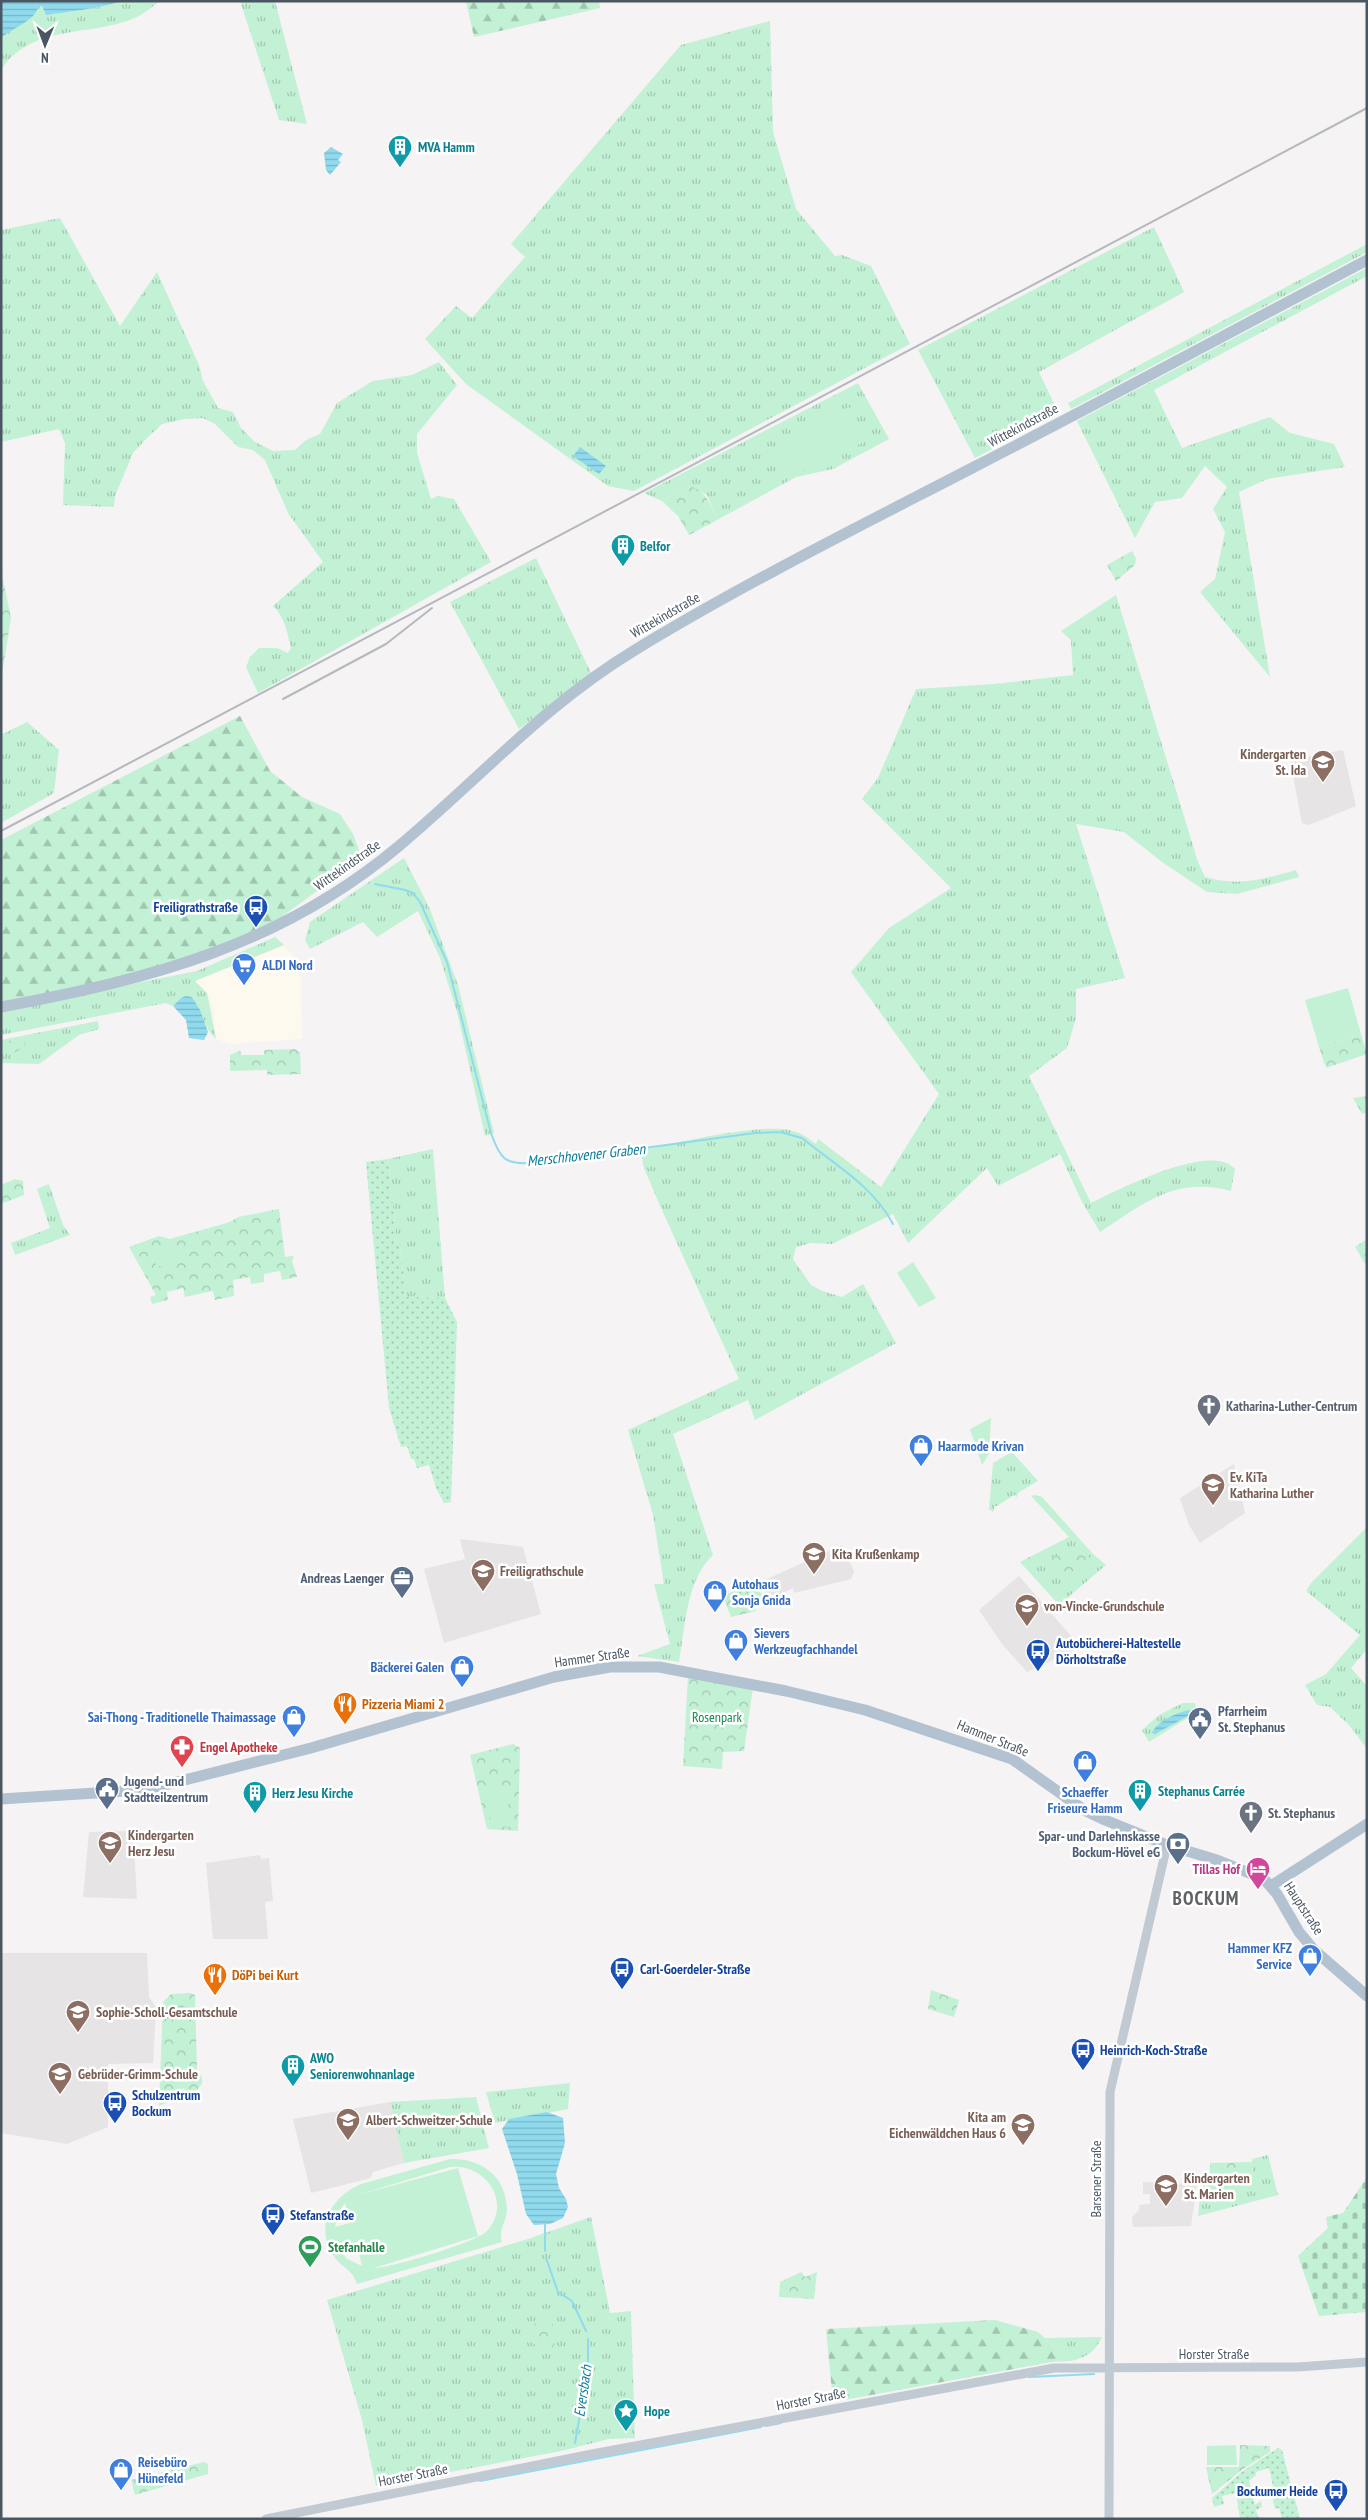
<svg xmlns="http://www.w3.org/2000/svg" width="1368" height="2520" viewBox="0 0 1368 2520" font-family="'PT Sans Narrow',sans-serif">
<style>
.commercial{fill:#fdf9ef}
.education{fill:#e6e4e5}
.grass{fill:url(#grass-tufts)}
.forest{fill:url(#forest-firs)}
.cemetery{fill:url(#cemetery-stones)}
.park{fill:url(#park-crowns)}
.garden{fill:url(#garden-dots)}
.pitch{fill:#c3f1d5;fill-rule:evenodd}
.water{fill:url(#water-rules)}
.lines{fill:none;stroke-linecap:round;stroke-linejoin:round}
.stream{stroke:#90daee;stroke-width:2}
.minor{stroke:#c1cad2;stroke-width:9}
.major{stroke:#b3c2d1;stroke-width:11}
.rail{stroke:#b5b8bd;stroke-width:2}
.labels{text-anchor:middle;stroke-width:5;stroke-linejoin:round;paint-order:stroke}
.culture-label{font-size:14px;font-weight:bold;fill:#0d838f;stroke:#fff;text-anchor:start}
.street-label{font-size:14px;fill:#4a5661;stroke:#fff}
.education-label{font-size:14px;font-weight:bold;fill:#785e54;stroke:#fff;text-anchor:start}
.transit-label{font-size:14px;font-weight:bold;fill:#164399;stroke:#fff;text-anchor:start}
.shop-label{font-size:14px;font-weight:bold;fill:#366cbe;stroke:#fff;text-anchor:start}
.worship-label{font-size:14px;font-weight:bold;fill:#5b616d;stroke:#fff;text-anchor:start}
.service-label{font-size:14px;font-weight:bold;fill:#4e5e75;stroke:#fff;text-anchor:end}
.food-label{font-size:14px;font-weight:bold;fill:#c56008;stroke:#fff;text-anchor:start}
.park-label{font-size:14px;fill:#17864f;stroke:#fff}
.health-label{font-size:14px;font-weight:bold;fill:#be3a42;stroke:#fff;text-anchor:start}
.hotel-label{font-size:14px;font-weight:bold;fill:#b23c85;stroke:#fff;text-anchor:end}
.leisure-label{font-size:14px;font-weight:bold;fill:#27864d;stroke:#fff;text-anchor:start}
.water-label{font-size:15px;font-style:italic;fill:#0c7c9b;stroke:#fff}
.district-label{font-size:19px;font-weight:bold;letter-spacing:1px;fill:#5f6368;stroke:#fff}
</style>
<defs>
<pattern id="grass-tufts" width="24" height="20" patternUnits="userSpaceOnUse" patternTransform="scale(1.25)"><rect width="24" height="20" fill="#c3f1d5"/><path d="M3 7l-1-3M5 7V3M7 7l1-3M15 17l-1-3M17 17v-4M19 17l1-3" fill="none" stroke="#a0c6b0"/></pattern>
<pattern id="forest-firs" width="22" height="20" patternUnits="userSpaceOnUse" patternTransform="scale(1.25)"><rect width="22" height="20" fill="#c3f1d5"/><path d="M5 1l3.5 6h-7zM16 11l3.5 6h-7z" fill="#a0c6b0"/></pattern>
<pattern id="cemetery-stones" width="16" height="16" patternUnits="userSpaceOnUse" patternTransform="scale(1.25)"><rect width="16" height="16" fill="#c3f1d5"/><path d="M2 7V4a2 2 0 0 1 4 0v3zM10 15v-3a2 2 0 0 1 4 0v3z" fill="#a0c6b0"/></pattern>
<pattern id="park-crowns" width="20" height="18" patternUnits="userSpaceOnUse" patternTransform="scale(1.25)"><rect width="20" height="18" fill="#c3f1d5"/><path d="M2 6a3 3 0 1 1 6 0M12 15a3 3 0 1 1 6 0" fill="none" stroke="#a0c6b0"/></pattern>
<pattern id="garden-dots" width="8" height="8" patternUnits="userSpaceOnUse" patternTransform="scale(1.25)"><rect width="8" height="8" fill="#c3f1d5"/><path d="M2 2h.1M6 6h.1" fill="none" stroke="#a0c6b0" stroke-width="1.8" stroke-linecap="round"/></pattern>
<pattern id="water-rules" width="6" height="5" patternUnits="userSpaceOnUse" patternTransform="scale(1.25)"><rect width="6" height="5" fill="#90daee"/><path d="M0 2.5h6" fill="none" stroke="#78b4c4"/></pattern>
</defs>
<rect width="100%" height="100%" fill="#f5f3f3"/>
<path class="commercial" d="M284,945L292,954L301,981L302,1039L230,1044L216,1039L213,1008L207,993L194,981Z"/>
<path class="education" d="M1343,750L1356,806L1309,825L1302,823L1290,760Z
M1234,1464L1245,1513L1200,1543L1189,1525L1180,1498Z
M460,1539L523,1547L541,1614L444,1643L424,1569L465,1559Z
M842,1545L854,1571L851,1579L794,1593L793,1588L770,1599L758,1583Z
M1019,1576L1077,1643L1071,1652L1027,1672L1002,1644L979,1610Z
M133,1831L137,1899L83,1897L89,1832Z
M260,1855L261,1859L269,1858L273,1901L265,1902L268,1939H213L206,1863Z
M1,1953H147L149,1997L156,2007L153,2063L108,2064V2127L67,2144L1,2133Z
M390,2102L404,2163L373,2172L371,2178L311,2193L293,2119Z
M1143,2182L1197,2184L1191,2226L1133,2227L1132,2217L1139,2210V2205L1150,2204V2194H1143Z"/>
<path class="grass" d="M124,1H160C153,6 145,13 137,17C91,38 33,22 1,70V38L9,31L26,22L39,6H42L46,15L95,8Z
M240,1H275L307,124L279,120Z
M770,21L773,132L796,209L835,256L842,255L871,266L910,344L634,491L608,486L466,384L425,339L456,306L472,318L525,257L511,244L681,45Z
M60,218L120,326L157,272L199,365L203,381L218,408L233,412L241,428L255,442L273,451L295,450L306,440L320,434L337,403L373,381L412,375L439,362L457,385L417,434V453L431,499L438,496L454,499L491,562L258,693L246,667L250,657L259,648H277L288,653L291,648C287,632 285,617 273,606L323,562L288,513L265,460L253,450L238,447L215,424L203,418L185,419L162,424L146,439L133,453L115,496L114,507L63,505L65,443L59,429L1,442V230Z
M1154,227L1184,292L1039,372L1059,414L975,458L918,350Z
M1367,244V252L1071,409L1068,403Z
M1367,268V276L1154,390L1182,448L1270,417L1290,433L1334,444L1345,467L1267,479L1239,492L1270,677L1200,592L1215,579L1225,532L1213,509L1227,487L1205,466L1182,498L1155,502L1135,538L1077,421Z
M858,383L889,439L833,469L796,477L717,520L707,495L689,486L662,501L644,493Z
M536,558L592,675L519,729L450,602Z
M1116,595L1198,862L1205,877C1238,887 1264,879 1296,870L1299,877L1237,894L1207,892L1162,862L1124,832L1076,824L1125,978L1076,989V1018L1067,1048L1029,1076L1091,1203C1118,1190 1211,1141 1235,1169L1231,1191C1175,1176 1144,1203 1100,1232L1082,1202L1060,1154L998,1186L987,1168L908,1243L893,1214L832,1244L811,1243L796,1247L793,1259L811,1285L822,1291L842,1297L863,1284L896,1343L755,1420L748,1400L673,1434L713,1555C686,1580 685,1628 679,1662L637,1656L670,1644L654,1584H664L653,1515L628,1430L739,1379L661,1208L644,1168L640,1150C675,1144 761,1122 793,1131C802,1133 808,1138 816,1144L818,1139L881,1187L939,1094L851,972L889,928L951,888L862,799L878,778L916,689L995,684L1073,675L1071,640L1061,631Z
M27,722L59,750L54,793L1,823V735Z
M404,858L429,907L458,985L494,1133L485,1136L457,1012L440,958L418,911L377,937L363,922L310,949L305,940L310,922Z
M275,937L284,945L195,981L207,993L216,1039C204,1028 201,1011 192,997L181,998L173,1006L166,1003L1,1035V1010L197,971Z
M98,1021L99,1029L79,1035L39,1064L1,1063V1040Z
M433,1149L445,1298L406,1297L400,1246L397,1245L388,1159Z
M49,1184L63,1225L70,1235L15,1255L11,1243L50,1228L37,1189Z
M991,1418L989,1454L982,1465L970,1429Z
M1012,1452L1038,1481L1019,1492L1015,1500L1016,1496L1014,1495L997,1506H995L993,1512L989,1509L993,1463Z
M1035,1495L1042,1497L1093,1554L1106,1565L1059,1605L1020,1562L1069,1537L1031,1496Z
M1367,1527V1649L1351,1668L1367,1686V1749L1349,1725L1330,1707L1317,1705L1305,1685L1326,1674L1360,1635L1306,1591L1311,1583Z
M1183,1703H1195L1197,1712L1149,1742L1142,1730L1159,1715Z
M570,2083L568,2109L495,2123L486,2092Z
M476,2097L489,2148L404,2163L390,2102Z
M1268,2155L1278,2195L1198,2216L1200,2196L1206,2180L1253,2179L1252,2159Z
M591,2217L610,2313L631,2311L635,2438L609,2439L561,2451L376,2486L362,2420L327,2300L528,2239Z
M1102,2337C1095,2352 1087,2357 1071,2361L1045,2338Z"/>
<path class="forest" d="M466,1H599L600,8L474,37Z
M240,716L270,771L302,797L340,814L353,834L362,858L280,918L231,943L114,980L1,1002V840Z
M995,2320L1038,2332L1071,2361L1052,2362L833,2402L826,2329Z"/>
<path class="cemetery" d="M1367,2177V2312L1319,2316L1298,2256L1328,2228L1326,2217L1343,2213Z"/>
<path class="park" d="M689,486C707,491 710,504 717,520L689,535L678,516L662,501Z
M1132,551L1136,558L1135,565L1116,581L1107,565Z
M1,569L11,618L1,681Z
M1361,1034L1367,1054L1326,1068L1319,1047Z
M26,1038L24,1047L14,1053L1,1051V1042Z
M295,1049L300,1052L301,1074L267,1075V1070L230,1071V1055L240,1050L241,1055H264V1050Z
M1367,1096V1112L1362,1114L1353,1098Z
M15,1179L23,1181L24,1195L1,1204V1185Z
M279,1209L285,1257L294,1256L292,1261L297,1277L282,1280L280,1271L264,1274V1282L251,1284L250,1277L233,1280L234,1296L215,1300L213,1291L185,1297L183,1288L167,1292L168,1300L152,1304L150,1297L156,1295L129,1247L159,1236L170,1239L230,1222L238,1217Z
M1367,1239V1267L1355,1247Z
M1081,1548L1090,1558L1067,1587L1043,1560Z
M752,1582L764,1597L753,1601L756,1611L731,1617L723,1596Z
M688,1676L753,1687L744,1751L723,1752L722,1769L683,1766Z
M513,1744L520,1748L518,1831L487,1829L470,1755Z
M931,1990L959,2000L954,2017L928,2009Z
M190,1993L195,1995L197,2070C208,2083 200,2089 187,2095L184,2088L170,2093L172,2100L159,2106L163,2002L171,1994Z
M1252,2162L1253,2179L1210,2180V2163Z
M801,2272L805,2277L817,2272L814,2299L779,2297L780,2282Z
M540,2316L563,2331L548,2354L525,2338Z
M1240,2445L1270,2446V2452L1243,2469L1212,2494L1206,2467H1239Z
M204,2462L208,2464V2474L135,2495L131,2480Z"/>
<path class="garden" d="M388,1159L397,1245H400L406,1297L445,1298L457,1322L451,1502L444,1503L436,1488L429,1465L417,1468L414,1459H411L407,1446L401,1447L389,1408L366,1162Z
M1278,2448L1282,2450L1300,2519H1282L1279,2508L1275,2509L1270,2487L1273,2486L1269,2468L1256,2472V2475L1249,2481L1255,2505L1261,2501L1262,2507L1256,2510L1259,2519H1240L1236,2493L1222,2496L1224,2504L1214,2507L1212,2498L1243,2471Z"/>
<path class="pitch" d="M849,407L866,441L791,477L775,442Z
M1348,988L1361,1034L1319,1047L1305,1000Z
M186,1248L188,1260L156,1267L154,1255Z
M913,1262L936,1298L919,1307L897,1273Z
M506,1788L512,1827L492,1826L485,1792Z
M450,2159C481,2158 506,2176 507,2209C507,2223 498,2227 502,2242L357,2284C352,2269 346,2271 336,2259C313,2230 330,2197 361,2184ZM450,2167C485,2163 513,2202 487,2231C477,2242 391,2268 374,2268L478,2236L458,2168L357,2195ZM345,2203L350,2223L335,2227L338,2213ZM357,2247L358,2248L362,2266L347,2259L342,2252Z
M1236,2445L1237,2465H1207V2446Z"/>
<path class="water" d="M1,1H124L95,8L46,15L42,6H39C33,23 13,27 1,38Z
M331,147L343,154L338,160L341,162L330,175L326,170L324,153Z
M580,447L606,466L599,474L573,456Z
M186,996L192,997L200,1010L208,1032L204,1040L189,1038L186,1020L173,1006L181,998Z
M1190,1710L1192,1712L1188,1716L1155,1734L1152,1733C1157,1721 1178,1712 1190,1710Z
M547,2112L563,2118L565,2143L556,2174L559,2188L566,2199L568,2207L563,2218L550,2224L534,2225L526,2214L517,2174L502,2129L509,2119Z"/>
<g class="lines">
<path class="stream" d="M375,884L405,890L413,893L420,902L447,962L491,1133C500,1159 505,1165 533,1163L755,1133L780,1132L802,1138C835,1165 873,1186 893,1224
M545,2251V2224
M546,2258L558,2292L572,2301L586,2331
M1029,2377L1094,2374
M766,2426L781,2423
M575,2443L588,2369V2339
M480,2481L761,2427"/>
<path class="minor" d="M266,2519L592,2454L1054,2368L1298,2367L1367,2362
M1109,2519L1110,2092L1167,1845"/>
<path class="major" d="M1,1007C150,979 280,946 399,846C479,779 544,705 635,650C745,583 862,525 976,466C1107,399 1236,329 1367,260
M1,1799L127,1791L161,1786L311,1748L554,1677L610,1667H659L786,1691L865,1710L1012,1759L1084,1810L1105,1820L1167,1845L1217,1860L1264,1879L1277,1894L1299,1932L1314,1950L1367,1996
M1271,1886L1367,1824"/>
<path class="rail" d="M283,699L386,644L432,608
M1,831L1367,108"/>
</g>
<defs>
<symbol id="building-pin" viewBox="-11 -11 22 30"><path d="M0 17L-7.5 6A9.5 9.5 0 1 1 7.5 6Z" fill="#0f9aa8" stroke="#fff"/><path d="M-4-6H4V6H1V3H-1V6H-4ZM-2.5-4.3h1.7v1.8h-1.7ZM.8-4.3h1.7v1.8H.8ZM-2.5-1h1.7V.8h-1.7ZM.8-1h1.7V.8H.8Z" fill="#fff"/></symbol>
<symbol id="school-pin" viewBox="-11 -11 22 30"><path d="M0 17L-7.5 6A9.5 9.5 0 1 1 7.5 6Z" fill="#8d6e63" stroke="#fff"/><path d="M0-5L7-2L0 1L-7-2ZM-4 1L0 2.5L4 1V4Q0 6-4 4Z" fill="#fff"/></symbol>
<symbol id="bus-pin" viewBox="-11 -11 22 30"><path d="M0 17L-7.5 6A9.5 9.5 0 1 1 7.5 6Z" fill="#1a4fb4" stroke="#fff"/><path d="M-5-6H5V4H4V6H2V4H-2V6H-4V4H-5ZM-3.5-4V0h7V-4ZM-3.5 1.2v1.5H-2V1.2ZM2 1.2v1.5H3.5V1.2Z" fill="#fff"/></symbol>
<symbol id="supermarket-pin" viewBox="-11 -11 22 30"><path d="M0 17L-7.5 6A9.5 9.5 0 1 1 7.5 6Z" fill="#3f7fe0" stroke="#fff"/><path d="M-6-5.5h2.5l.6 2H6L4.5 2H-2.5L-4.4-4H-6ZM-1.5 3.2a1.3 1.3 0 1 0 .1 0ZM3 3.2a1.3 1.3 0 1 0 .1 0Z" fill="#fff"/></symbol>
<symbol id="church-pin" viewBox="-11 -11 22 30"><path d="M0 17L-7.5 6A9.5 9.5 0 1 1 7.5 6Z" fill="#6b7280" stroke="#fff"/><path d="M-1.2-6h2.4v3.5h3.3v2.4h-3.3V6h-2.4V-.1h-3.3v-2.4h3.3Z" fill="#fff"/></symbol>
<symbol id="shop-pin" viewBox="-11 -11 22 30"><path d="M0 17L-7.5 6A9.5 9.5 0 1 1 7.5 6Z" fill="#3f7fe0" stroke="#fff"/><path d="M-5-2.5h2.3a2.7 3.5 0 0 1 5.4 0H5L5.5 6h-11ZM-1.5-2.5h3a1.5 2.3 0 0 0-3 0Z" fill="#fff"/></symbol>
<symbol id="office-pin" viewBox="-11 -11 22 30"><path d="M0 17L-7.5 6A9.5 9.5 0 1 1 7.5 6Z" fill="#5c6f8a" stroke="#fff"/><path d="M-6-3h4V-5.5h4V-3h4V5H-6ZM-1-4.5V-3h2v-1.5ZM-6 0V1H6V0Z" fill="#fff"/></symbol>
<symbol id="restaurant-pin" viewBox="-11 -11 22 30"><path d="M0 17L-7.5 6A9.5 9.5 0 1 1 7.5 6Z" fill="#e8710a" stroke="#fff"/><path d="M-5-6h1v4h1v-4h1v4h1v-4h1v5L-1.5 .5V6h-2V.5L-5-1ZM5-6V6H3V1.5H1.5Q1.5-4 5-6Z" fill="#fff"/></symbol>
<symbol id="civic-pin" viewBox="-11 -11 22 30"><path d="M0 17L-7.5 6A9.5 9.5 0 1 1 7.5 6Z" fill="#5c6f8a" stroke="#fff"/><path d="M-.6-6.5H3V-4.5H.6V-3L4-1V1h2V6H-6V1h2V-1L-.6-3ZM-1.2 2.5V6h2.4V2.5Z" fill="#fff"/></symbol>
<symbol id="pharmacy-pin" viewBox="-11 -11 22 30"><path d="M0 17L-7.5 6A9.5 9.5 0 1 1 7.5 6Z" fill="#e0444e" stroke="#fff"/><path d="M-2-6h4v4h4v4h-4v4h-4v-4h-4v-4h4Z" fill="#fff"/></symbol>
<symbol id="bank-pin" viewBox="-11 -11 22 30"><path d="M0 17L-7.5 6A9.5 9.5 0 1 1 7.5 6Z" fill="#5c6f8a" stroke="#fff"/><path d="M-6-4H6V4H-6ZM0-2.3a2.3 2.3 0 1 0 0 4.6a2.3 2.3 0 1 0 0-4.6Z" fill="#fff"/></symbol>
<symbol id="hotel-pin" viewBox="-11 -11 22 30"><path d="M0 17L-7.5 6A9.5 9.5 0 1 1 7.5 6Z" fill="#d1479c" stroke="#fff"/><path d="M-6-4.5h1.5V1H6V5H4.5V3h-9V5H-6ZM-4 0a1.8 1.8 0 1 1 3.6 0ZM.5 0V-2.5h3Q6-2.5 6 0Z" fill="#fff"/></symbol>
<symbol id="stadium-pin" viewBox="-11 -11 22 30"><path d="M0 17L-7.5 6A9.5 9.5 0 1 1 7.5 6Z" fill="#2e9e5b" stroke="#fff"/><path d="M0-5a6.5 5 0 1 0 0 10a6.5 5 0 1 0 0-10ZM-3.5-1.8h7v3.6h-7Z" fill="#fff"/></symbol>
<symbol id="sight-pin" viewBox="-11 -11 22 30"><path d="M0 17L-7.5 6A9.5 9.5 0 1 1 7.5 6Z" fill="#0f9aa8" stroke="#fff"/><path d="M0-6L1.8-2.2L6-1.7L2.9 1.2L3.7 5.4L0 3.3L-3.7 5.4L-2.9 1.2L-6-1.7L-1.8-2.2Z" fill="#fff"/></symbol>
</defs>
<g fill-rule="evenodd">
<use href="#building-pin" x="386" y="133" width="28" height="38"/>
<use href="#building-pin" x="609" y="532" width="28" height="38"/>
<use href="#school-pin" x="1309" y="748" width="28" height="38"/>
<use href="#bus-pin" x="242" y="893" width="28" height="38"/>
<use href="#supermarket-pin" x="230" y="951" width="28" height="38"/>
<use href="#church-pin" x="1195" y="1392" width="28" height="38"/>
<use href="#shop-pin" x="907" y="1432" width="28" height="38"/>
<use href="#school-pin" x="1199" y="1471" width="28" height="38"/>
<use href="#school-pin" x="800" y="1540" width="28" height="38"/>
<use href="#school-pin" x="469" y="1557" width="28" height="38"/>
<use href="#office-pin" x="388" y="1564" width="28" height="38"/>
<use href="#shop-pin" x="701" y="1578" width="28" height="38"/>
<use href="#school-pin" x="1013" y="1592" width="28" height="38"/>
<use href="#shop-pin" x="722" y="1627" width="28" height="38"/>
<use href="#bus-pin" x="1024" y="1637" width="28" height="38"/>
<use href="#shop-pin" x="448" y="1653" width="28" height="38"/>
<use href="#restaurant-pin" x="331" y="1690" width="28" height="38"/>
<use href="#shop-pin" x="280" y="1703" width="28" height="38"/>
<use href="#civic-pin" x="1186" y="1705" width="28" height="38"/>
<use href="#pharmacy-pin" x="168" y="1733" width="28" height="38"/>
<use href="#shop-pin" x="1071" y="1748" width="28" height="38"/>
<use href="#civic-pin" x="93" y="1775" width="28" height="38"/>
<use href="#building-pin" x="1126" y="1777" width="28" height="38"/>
<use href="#building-pin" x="241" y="1779" width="28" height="38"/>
<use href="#church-pin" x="1237" y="1799" width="28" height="38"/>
<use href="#school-pin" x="96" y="1829" width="28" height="38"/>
<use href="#bank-pin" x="1164" y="1830" width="28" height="38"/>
<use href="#hotel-pin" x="1244" y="1855" width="28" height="38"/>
<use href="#shop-pin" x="1296" y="1942" width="28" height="38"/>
<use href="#bus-pin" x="608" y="1955" width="28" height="38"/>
<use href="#restaurant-pin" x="201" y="1961" width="28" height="38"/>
<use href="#school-pin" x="64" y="1998" width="28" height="38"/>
<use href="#bus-pin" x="1069" y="2036" width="28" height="38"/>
<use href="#building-pin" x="279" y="2052" width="28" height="38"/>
<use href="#school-pin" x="46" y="2060" width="28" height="38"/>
<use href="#bus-pin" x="101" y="2089" width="28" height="38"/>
<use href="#school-pin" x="334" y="2106" width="28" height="38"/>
<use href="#school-pin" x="1009" y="2111" width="28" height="38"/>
<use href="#school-pin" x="1152" y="2172" width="28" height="38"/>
<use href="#bus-pin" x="259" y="2201" width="28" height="38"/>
<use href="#stadium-pin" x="296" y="2233" width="28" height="38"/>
<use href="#sight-pin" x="612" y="2397" width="28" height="38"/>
<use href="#shop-pin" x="107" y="2456" width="28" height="38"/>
<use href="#bus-pin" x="1322" y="2477" width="28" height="38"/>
</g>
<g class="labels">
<g class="culture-label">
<text x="418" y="152">MVA Hamm</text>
<text x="640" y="551">Belfor</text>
<text x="1158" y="1796">Stephanus Carrée</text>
<text x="272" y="1798">Herz Jesu Kirche</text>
<text x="310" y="2063">AWO<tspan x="310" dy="16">Seniorenwohnanlage</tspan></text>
<text x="644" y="2416">Hope</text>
</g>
<g class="street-label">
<text transform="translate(1023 425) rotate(-28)" y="5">Wittekindstraße</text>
<text transform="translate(665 615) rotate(-30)" y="5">Wittekindstraße</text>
<text transform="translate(347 865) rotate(-35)" y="5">Wittekindstraße</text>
<text transform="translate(592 1657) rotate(-8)" y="5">Hammer Straße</text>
<text transform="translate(993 1738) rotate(22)" y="5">Hammer Straße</text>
<text transform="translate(1304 1908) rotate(57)" y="5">Hauptstraße</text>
<text transform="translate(1096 2179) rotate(-90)" y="5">Barsener Straße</text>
<text x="1214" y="2359">Horster Straße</text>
<text transform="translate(811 2399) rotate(-11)" y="5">Horster Straße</text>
<text transform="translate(413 2475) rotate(-11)" y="5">Horster Straße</text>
</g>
<g class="education-label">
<text x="1306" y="759" text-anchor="end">Kindergarten<tspan x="1306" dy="16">St. Ida</tspan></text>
<text x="1230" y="1482">Ev. KiTa<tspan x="1230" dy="16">Katharina Luther</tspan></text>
<text x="832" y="1559">Kita Krußenkamp</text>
<text x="500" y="1576">Freiligrathschule</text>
<text x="1044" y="1611">von-Vincke-Grundschule</text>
<text x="128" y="1840">Kindergarten<tspan x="128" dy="16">Herz Jesu</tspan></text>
<text x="96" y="2017">Sophie-Scholl-Gesamtschule</text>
<text x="78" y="2079">Gebrüder-Grimm-Schule</text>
<text x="1006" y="2122" text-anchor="end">Kita am<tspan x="1006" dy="16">Eichenwäldchen Haus 6</tspan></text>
<text x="366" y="2125">Albert-Schweitzer-Schule</text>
<text x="1184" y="2183">Kindergarten<tspan x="1184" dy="16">St. Marien</tspan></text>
</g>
<g class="transit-label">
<text x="238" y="912" text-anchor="end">Freiligrathstraße</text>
<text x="1056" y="1648">Autobücherei-Haltestelle<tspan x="1056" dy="16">Dörholtstraße</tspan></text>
<text x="640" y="1974">Carl-Goerdeler-Straße</text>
<text x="1100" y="2055">Heinrich-Koch-Straße</text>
<text x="132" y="2100">Schulzentrum<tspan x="132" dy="16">Bockum</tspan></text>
<text x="290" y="2220">Stefanstraße</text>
<text x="1318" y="2496" text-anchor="end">Bockumer Heide</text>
</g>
<g class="shop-label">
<text x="262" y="970">ALDI Nord</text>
<text x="938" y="1451">Haarmode Krivan</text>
<text x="732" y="1589">Autohaus<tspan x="732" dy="16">Sonja Gnida</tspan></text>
<text x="754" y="1638">Sievers<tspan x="754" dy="16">Werkzeugfachhandel</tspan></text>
<text x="444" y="1672" text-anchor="end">Bäckerei Galen</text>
<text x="276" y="1722" text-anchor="end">Sai-Thong - Traditionelle Thaimassage</text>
<text x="1085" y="1797" text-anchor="middle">Schaeffer<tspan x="1085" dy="16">Friseure Hamm</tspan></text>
<text x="1292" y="1953" text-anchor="end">Hammer KFZ<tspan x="1292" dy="16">Service</tspan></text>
<text x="138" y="2467">Reisebüro<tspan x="138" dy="16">Hünefeld</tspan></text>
</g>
<g class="worship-label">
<text x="1226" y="1411">Katharina-Luther-Centrum</text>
<text x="1268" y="1818">St. Stephanus</text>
</g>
<g class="service-label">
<text x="384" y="1583">Andreas Laenger</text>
<text x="1218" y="1716" text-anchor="start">Pfarrheim<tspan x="1218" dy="16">St. Stephanus</tspan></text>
<text x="124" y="1786" text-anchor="start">Jugend- und<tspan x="124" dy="16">Stadtteilzentrum</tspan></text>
<text x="1160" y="1841">Spar- und Darlehnskasse<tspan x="1160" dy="16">Bockum-Hövel eG</tspan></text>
</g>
<g class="food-label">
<text x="362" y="1709">Pizzeria Miami 2</text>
<text x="232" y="1980">DöPi bei Kurt</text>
</g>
<g class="park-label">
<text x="717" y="1722">Rosenpark</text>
</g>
<g class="health-label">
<text x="200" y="1752">Engel Apotheke</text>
</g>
<g class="hotel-label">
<text x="1240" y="1874">Tillas Hof</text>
</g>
<g class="leisure-label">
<text x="328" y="2252">Stefanhalle</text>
</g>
<g class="water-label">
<text transform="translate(586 1155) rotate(-6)" y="5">Merschhovener Graben</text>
<text transform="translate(583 2391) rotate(-82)" y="5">Eversbach</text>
</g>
<g class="district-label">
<text x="1206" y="1905">BOCKUM</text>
</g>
</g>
<rect width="1368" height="2520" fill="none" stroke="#4a5661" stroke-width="5"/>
<g transform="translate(45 45) rotate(181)" stroke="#ffffff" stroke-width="4" paint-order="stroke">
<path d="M0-4L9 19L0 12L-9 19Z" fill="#4a5661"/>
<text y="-8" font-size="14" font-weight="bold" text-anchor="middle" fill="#4a5661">N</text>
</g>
</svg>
